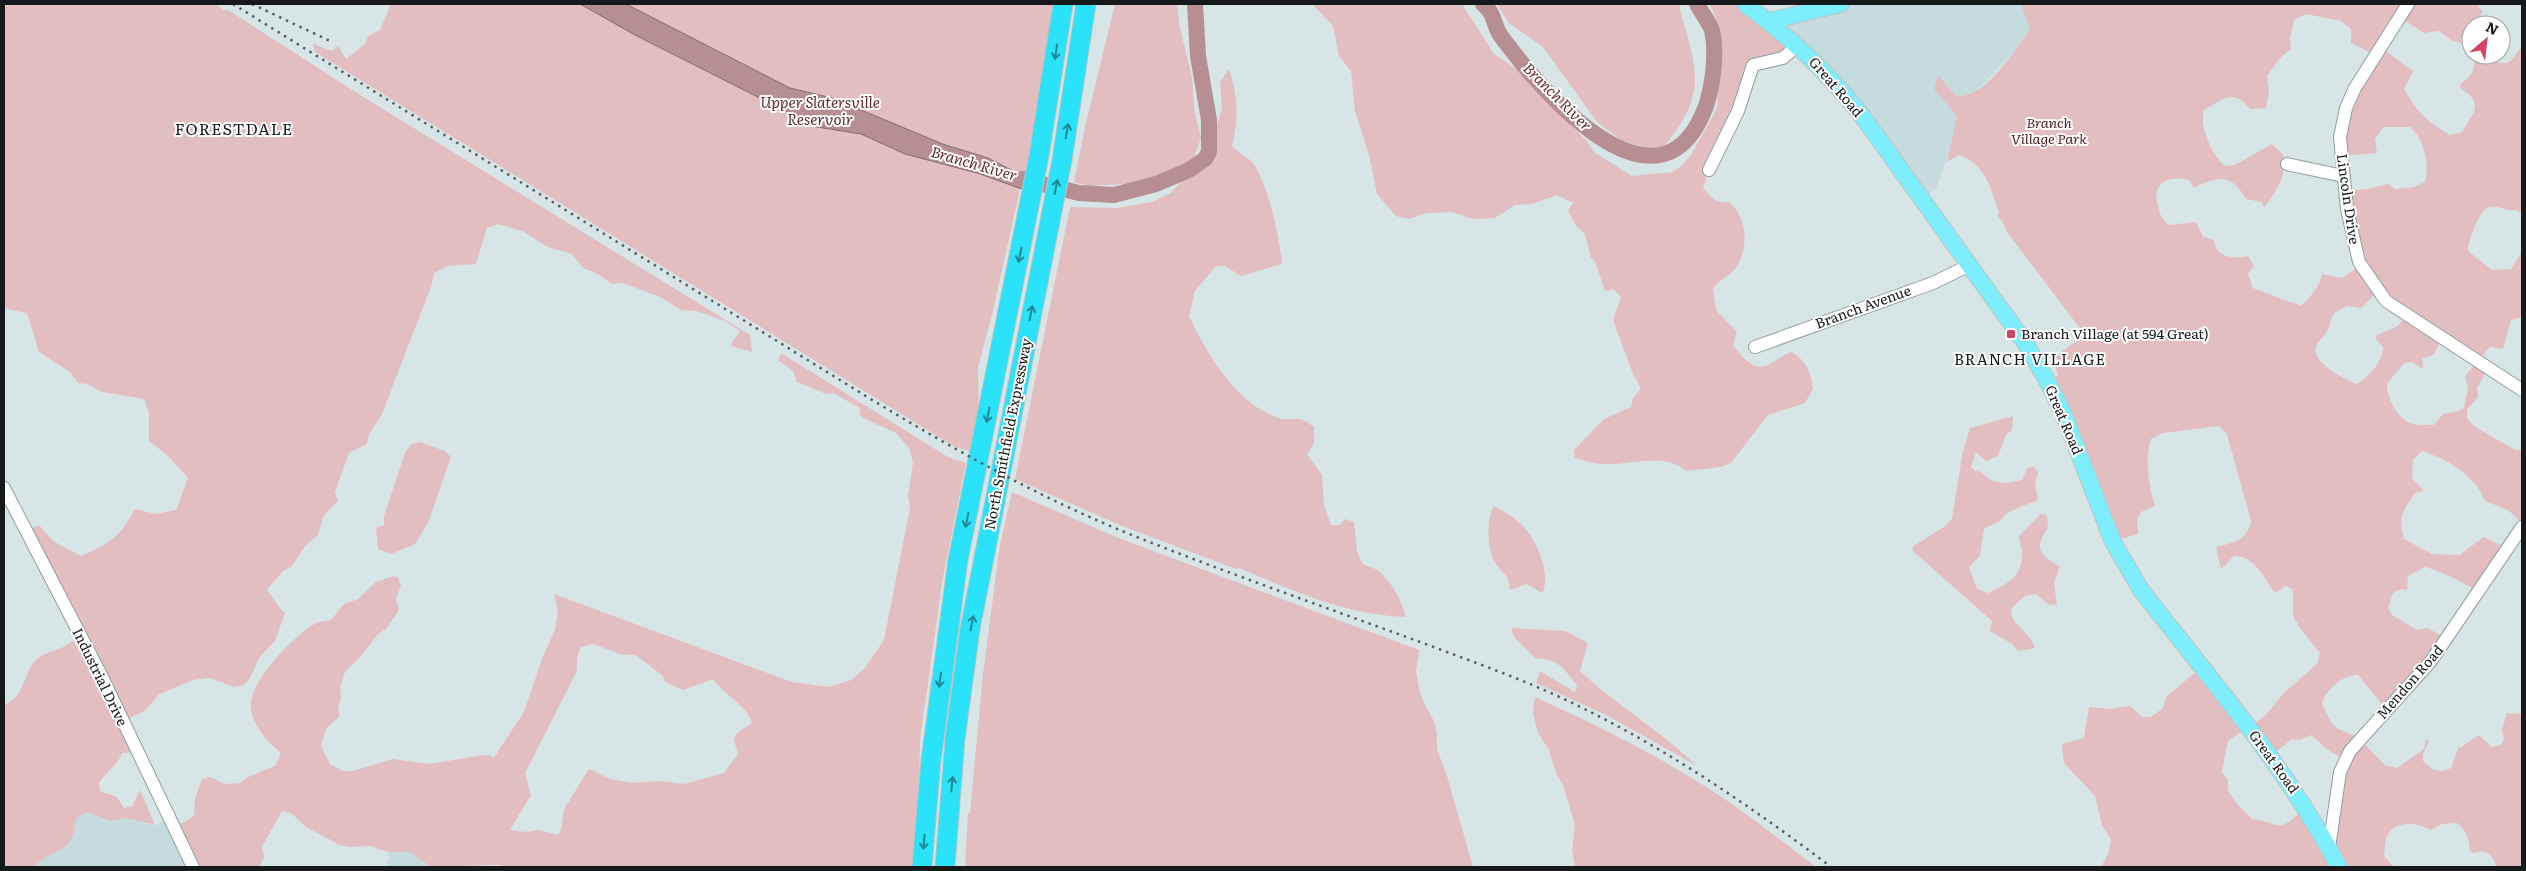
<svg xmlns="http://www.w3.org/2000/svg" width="2526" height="871" viewBox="0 0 2526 871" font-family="Literata,serif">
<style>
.built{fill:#c5dbde}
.green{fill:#e3bec1;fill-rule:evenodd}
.water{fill:#b78e92;stroke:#866b6e}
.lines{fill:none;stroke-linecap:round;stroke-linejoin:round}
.river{stroke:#b78e92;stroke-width:16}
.minor-casing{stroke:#919d9f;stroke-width:14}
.major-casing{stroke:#c2c3c3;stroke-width:18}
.highway-casing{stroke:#c2c3c3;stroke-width:21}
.minor{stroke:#fff;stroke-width:12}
.major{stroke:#7feefc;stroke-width:16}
.highway{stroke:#2ae2fa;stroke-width:19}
.rail{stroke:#596062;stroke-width:2.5;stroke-dasharray:2.5 5;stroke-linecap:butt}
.oneway{stroke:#218895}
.poi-dot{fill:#d44462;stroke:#fff;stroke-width:2}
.labels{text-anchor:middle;stroke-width:4;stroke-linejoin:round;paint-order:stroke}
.street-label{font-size:14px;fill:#15191a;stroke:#fff}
.park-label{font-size:14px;font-style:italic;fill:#58222b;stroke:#fff}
.poi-label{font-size:14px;fill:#15191a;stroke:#fff;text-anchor:start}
.water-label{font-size:15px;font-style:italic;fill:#612a33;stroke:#fff}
.neighbourhood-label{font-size:15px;letter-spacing:1px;fill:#15191a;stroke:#fff}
.quarter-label{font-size:16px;letter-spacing:1px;fill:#15191a;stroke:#fff}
</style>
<rect width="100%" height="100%" fill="#d8e5e7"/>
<path class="built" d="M1838,4H2029L2036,20L2014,53L1976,91L1957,97L1944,81L1940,95L1957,116L1952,145L1936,189L1919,201L1855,113L1777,25Z
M87,812L110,821L125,818L154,826L170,818L194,867H35L42,859L68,843L74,832L77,816Z
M393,851L410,852L427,864V867H385L389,859L388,852Z"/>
<path class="green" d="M4,4H215L224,10H228L357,93L750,335L752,352L734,347L731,344L740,331L725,321L696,311L681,310L660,297L623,283L612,284L598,274L583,268L572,254L548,247L522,231L498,224L487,228L476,264L447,266L434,273L432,284L382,414L369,434L367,444L349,453L335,492L338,501L324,515L318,535L306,545L291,567L283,571L267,590C274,598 277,607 285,613L275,641L259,658L250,678L244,685L234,687L210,678L193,680L158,695L146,710L124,721L137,752L122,753C118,765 106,772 99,783L100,791L117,797L124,808L132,806L140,790L155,825L125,818L110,821L87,812L77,817C75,825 74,837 68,844C58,854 43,855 35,867H4V705C29,695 21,669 41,656C46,653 53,651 59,649C66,646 73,641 79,637L27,531L39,525L53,541L81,556C109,544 121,536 135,509L156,514L176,510L188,478L167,455L149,441V413L144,399L102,392L87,384L78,383L70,372L39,352L27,313L4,308Z
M391,4H580L635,35L817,127L861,134L905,154L977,173L1020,189L992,315L978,368L979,428L973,452L955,447L315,52L313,44L332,51L338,46L346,59L365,44L368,36L380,30Z
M626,4H1054L1027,175L1017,173L988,158L922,136L832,98L790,88Z
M1115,4H1177L1180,28L1192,77L1195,113L1201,138L1191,166L1183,171L1139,183L1089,186L1074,182L1085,127Z
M1312,4H1462L1494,54L1527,76L1545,100L1586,140L1594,152L1632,176L1672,172L1679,168L1691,155L1715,112L1718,104L1715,82L1720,28L1710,4H1742L1793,43L1786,54L1755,64L1703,187C1711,198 1715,203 1729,202C1749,218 1750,255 1731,273C1725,278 1719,281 1713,288L1716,310L1737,332L1733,345C1742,356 1753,373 1770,364C1778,360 1781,356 1791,352C1806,360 1811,372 1813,389L1805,403L1768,415L1731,463L1721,467L1686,471C1664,451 1629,466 1602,464C1593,464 1583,460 1575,458L1574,450L1604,419L1631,407L1633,398L1641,388L1633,374L1613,320L1621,297L1614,289L1605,291L1595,261L1591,258L1585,234L1576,226L1568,210L1573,203L1557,195L1532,204L1515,205L1495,218L1473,219L1452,212L1427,213L1409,219L1396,216L1377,194L1369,155L1355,111L1351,71L1339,56L1333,26Z
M1497,4H1680V10C1700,78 1706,96 1659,153L1621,140L1597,122L1543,47L1509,23Z
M2021,4H2476L2483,12L2478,18V25H2471V47L2451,40L2439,31L2424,33L2401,18L2380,47L2413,71L2404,89C2418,113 2425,120 2450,135L2462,132C2474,111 2485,104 2460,88L2461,83C2474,77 2474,68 2475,55C2485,55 2500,67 2509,62C2514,59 2517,51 2522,47V214L2517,210C2507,212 2500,205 2490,207C2479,209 2468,241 2468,251L2492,270L2511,269L2522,251V317L2511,320L2503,349L2490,347L2481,357L2489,367L2477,388L2478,397L2467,410V418L2474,426L2515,450H2522V523L2508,510L2485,501C2476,476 2447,459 2422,451L2413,460L2412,478L2424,491L2415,493C2402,513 2398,515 2404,539L2432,554L2459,555L2484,537L2503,546L2475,590C2462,582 2439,570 2425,567L2408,576L2407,590L2401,589L2393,593L2388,608L2392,615L2417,630L2427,628L2443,636L2386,709L2358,675C2342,675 2326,689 2322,704L2331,722L2338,729L2358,737L2385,765L2397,768L2424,749L2426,739L2429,741L2423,754V761C2432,770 2439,774 2451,768L2458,749L2479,735L2492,747L2501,745L2504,739L2502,730L2507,713L2522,714V867H2497C2492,855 2488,849 2474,853L2470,851C2469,839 2467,831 2457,823L2442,824L2431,830C2418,823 2396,819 2387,836C2385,841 2385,850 2384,856L2394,867H2101L2109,852L2111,840L2102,825L2095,796L2064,763L2062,744L2084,738L2089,707L2111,709L2130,706L2142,717H2151L2163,708L2166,697L2198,670L2246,728L2265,716L2283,694L2317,664L2320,653C2313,644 2294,623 2293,613C2292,604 2295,601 2292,589L2286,586L2275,593C2264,578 2254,555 2234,556L2221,569L2216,547C2233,543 2248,540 2251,521L2227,434L2219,426L2163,433L2151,439C2144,460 2149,485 2155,506L2141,512L2137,520L2138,534L2113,541L2046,382L2058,375L2053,358L2085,335L2007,232L2003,222L1997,215L1999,212C1991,189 1985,163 1959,155L1947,162L1957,116L1934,89L1938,75L1957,97C1963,95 1970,94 1976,91C1995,80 2018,48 2030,29ZM2306,14L2341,21L2351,29V43L2374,54L2340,136L2343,156L2377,153L2375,139L2383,127H2410C2424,138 2430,165 2425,182L2414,187L2395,189L2388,184L2367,189L2346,191L2360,266L2342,278L2322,274C2320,286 2311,296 2302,305C2296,305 2261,291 2253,288L2248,274L2254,266L2248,256C2234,259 2215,258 2214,240L2203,237L2196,222L2169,225C2161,219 2160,214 2158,205C2151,182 2170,175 2189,180L2194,188C2218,176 2231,173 2246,199L2262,202L2264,208C2273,196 2290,171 2283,156C2282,152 2276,148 2272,144L2235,165L2225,166C2212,155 2199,127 2204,110C2224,99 2233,88 2250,109L2266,108L2269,91L2267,76L2281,57L2291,49L2290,39L2294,20ZM2378,291L2408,313L2398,326L2377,335L2375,338L2383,347C2383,362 2369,376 2357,384C2345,380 2311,362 2316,347C2317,341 2325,337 2327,331C2330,325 2331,319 2334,313L2347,306L2361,308ZM2443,338L2477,362L2465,376L2468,388L2464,408L2459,411L2443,414L2434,425C2428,424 2423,426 2418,425C2399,424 2387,399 2387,384L2404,363L2412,362L2423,369L2422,359L2433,355ZM2245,729L2269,757L2292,739L2300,740L2311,735L2328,750L2345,760L2326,840L2303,810C2296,816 2286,827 2276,825C2267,823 2262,819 2253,820L2237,804L2228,790V780L2222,772L2228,741Z
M1229,69C1238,97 1239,117 1232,146C1238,153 1248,157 1253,163C1268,183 1280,239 1282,264L1241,276L1225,266H1216L1195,291L1189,316C1207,354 1236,404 1279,418C1286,421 1295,418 1301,419C1305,420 1311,425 1314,427V443L1307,454L1322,475L1324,505L1331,525H1340L1345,519L1354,522L1357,551L1362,563C1367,568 1375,567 1380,572C1392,583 1402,601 1406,617C1345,615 1294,591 1239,568L1236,569L1122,526L1015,479L1070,207L1117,208L1152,202L1171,193L1190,172L1211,160L1215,154L1216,127L1222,109L1220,82Z
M781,353L948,457L966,463L943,577L920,740L918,867H509L498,865L427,867V864L410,852H388L370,846L349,847L340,845L306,827L291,813L282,811L262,847L264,857L259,867H194L177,826L194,816L195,798L202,779L210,777L225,784L240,783L246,778L275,766L281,753C267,741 255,729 251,710C246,683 295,635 316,623C320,621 326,621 331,620L344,604L358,599L376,582L393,576L398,577L401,586L396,599L399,610L386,629L378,634L361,656L345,672L340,687L341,698L338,709L340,716L326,729L321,746L330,764L343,771H353L393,759L429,764L484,755L492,756L493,759L524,712L543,656L555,630L558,611L554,594L792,682L829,687L851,680L864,669L884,640L910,508L908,496L913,463L909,448L896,433L865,419L860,415V408L833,393L826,394L797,382L793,371L778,360ZM593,644L620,654L635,655L662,675L665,682L683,690L713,679C725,696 747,705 752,723L736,734L734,741L738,754L724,773L684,784L660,781L632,783L610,779L589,769L564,809L561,830L558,835L539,830L526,832L510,830L531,795L525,773L577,671V658L581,647Z
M2013,416L2012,430L2006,435L1998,456L1986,461L1976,452L1971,467L1975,471C1983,471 1983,475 1989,479C1999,485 2012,483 2022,480L2027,468L2034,467L2038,473L2035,484L2038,500L2013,510L2006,514L1999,522L1984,528L1980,556L1969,567L1977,589L1988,593C2008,583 2023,578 2022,551C2021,546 2019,541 2019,536L2041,514L2047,515L2048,528C2033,548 2040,556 2060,566L2054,583L2057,605L2048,604L2036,594C2026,595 2023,597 2016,604C1999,618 2032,632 2035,648L2018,651L2012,644L1990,631L1992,621L1914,552L1912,547L1947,525L1952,518L1963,451L1970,428Z
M420,442L445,451L451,457L428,523L415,544L391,554L378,549L376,528L384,525V516L405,453L411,444Z
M1012,492L1116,537L1419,650L1416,671L1419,689L1424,703L1434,721L1437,733V749L1447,776L1473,867H965L968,813H970L983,673L1000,545Z
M1494,506C1504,511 1515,518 1523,526C1537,540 1552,576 1542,593L1526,584L1510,590C1509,573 1504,576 1496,564C1487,551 1486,518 1494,506Z
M1511,628L1565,631L1588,643L1580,671C1616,705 1661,731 1697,766L1608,716L1536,683L1540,671L1575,692L1577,685C1562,667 1560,660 1535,658L1514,637Z
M1535,697C1587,721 1640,746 1690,777C1734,803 1775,836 1816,867H1575L1572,850L1575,825L1563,785L1556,773L1548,748L1538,733L1533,713Z"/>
<path class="water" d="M580,4H626L790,88L832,98L943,144L988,158L1017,173L1027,175L1030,192L977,173L905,154L861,134L817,127L635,35Z"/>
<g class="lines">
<path class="river" d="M1483,4C1495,14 1492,20 1499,33C1504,41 1511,49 1517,57C1559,110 1664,220 1706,106C1713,85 1717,52 1712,30C1709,22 1701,12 1697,4
M1022,179L1079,193L1114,195L1156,184L1189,170L1205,159L1209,152V120L1198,56L1195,4"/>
<defs>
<path id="minor" d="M2408,4L2355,88L2346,108L2340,137L2347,209L2359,262L2386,301L2522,390
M2287,164L2343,176
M1709,170L1738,111L1753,65L1783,58L1798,45
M1755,347L1933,283L1970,265
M4,488L102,677L193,867
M2329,848L2340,772L2350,751L2431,661L2522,527"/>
<path id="major" d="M1745,4C1791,38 1824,69 1860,113L2026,344L2050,386L2064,415L2113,542L2141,590C2211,680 2286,766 2339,867
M1769,21L1841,4"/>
<path id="highway" d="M922,867L931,760L958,560L1039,156L1063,4
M945,867L955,739L970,629L1062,160L1086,4"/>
</defs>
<use href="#minor" class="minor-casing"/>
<use href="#major" class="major-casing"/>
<use href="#highway" class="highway-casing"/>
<use href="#minor" class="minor"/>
<use href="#major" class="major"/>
<use href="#highway" class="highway"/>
<path class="rail" d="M233,4L869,398C958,452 1049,503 1147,541C1241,578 1336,611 1431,646C1476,663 1522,679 1566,700C1661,745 1748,804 1831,867
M252,4L330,41"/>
</g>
<defs><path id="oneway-shaft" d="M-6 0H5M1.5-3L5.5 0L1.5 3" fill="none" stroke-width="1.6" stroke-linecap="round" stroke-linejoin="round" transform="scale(1.25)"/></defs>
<g class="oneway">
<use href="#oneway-shaft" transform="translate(1056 52) rotate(98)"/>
<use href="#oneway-shaft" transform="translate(1067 131) rotate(-80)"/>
<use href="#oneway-shaft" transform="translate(1056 187) rotate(-79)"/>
<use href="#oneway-shaft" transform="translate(1020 255) rotate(102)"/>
<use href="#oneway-shaft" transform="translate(1031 313) rotate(-79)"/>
<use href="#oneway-shaft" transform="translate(988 415) rotate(101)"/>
<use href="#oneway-shaft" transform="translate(967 520) rotate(102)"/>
<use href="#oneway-shaft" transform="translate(972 623) rotate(-79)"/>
<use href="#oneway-shaft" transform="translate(940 680) rotate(98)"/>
<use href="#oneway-shaft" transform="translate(952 784) rotate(-85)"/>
<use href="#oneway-shaft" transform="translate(924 842) rotate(94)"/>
</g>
<rect class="poi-dot" x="2006" y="329" width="10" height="10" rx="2.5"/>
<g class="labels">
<g class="street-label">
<text transform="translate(1836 87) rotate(49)" y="5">Great Road</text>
<text transform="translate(2348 199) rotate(82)" y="5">Lincoln Drive</text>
<text transform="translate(1863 307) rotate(-20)" y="5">Branch Avenue</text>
<text transform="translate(2064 420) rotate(67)" y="5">Great Road</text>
<text transform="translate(1008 434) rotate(-79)" y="5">North Smithfield Expressway</text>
<text transform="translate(100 677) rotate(64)" y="5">Industrial Drive</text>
<text transform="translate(2410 682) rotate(-49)" y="5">Mendon Road</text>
<text transform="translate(2274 762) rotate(54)" y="5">Great Road</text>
</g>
<g class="park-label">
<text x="2049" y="128">Branch<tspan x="2049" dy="16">Village Park</tspan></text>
</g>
<g class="poi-label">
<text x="2021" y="339">Branch Village (at 594 Great)</text>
</g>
<g class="water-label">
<text transform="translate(1557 97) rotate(45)" y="5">Branch River</text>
<text x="820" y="108">Upper Slatersville<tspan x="820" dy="17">Reservoir</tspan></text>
<text transform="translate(974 164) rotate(16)" y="5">Branch River</text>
</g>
<g class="neighbourhood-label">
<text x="2030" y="365">BRANCH VILLAGE</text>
</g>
<g class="quarter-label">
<text x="234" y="135">FORESTDALE</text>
</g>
</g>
<rect width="2526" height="871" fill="none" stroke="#15191a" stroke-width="10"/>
<g transform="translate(2486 40) rotate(28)"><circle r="24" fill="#ffffff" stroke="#a1a3a3"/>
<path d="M0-4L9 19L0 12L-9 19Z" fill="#d44462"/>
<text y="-8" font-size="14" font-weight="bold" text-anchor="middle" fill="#15191a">N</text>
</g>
</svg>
